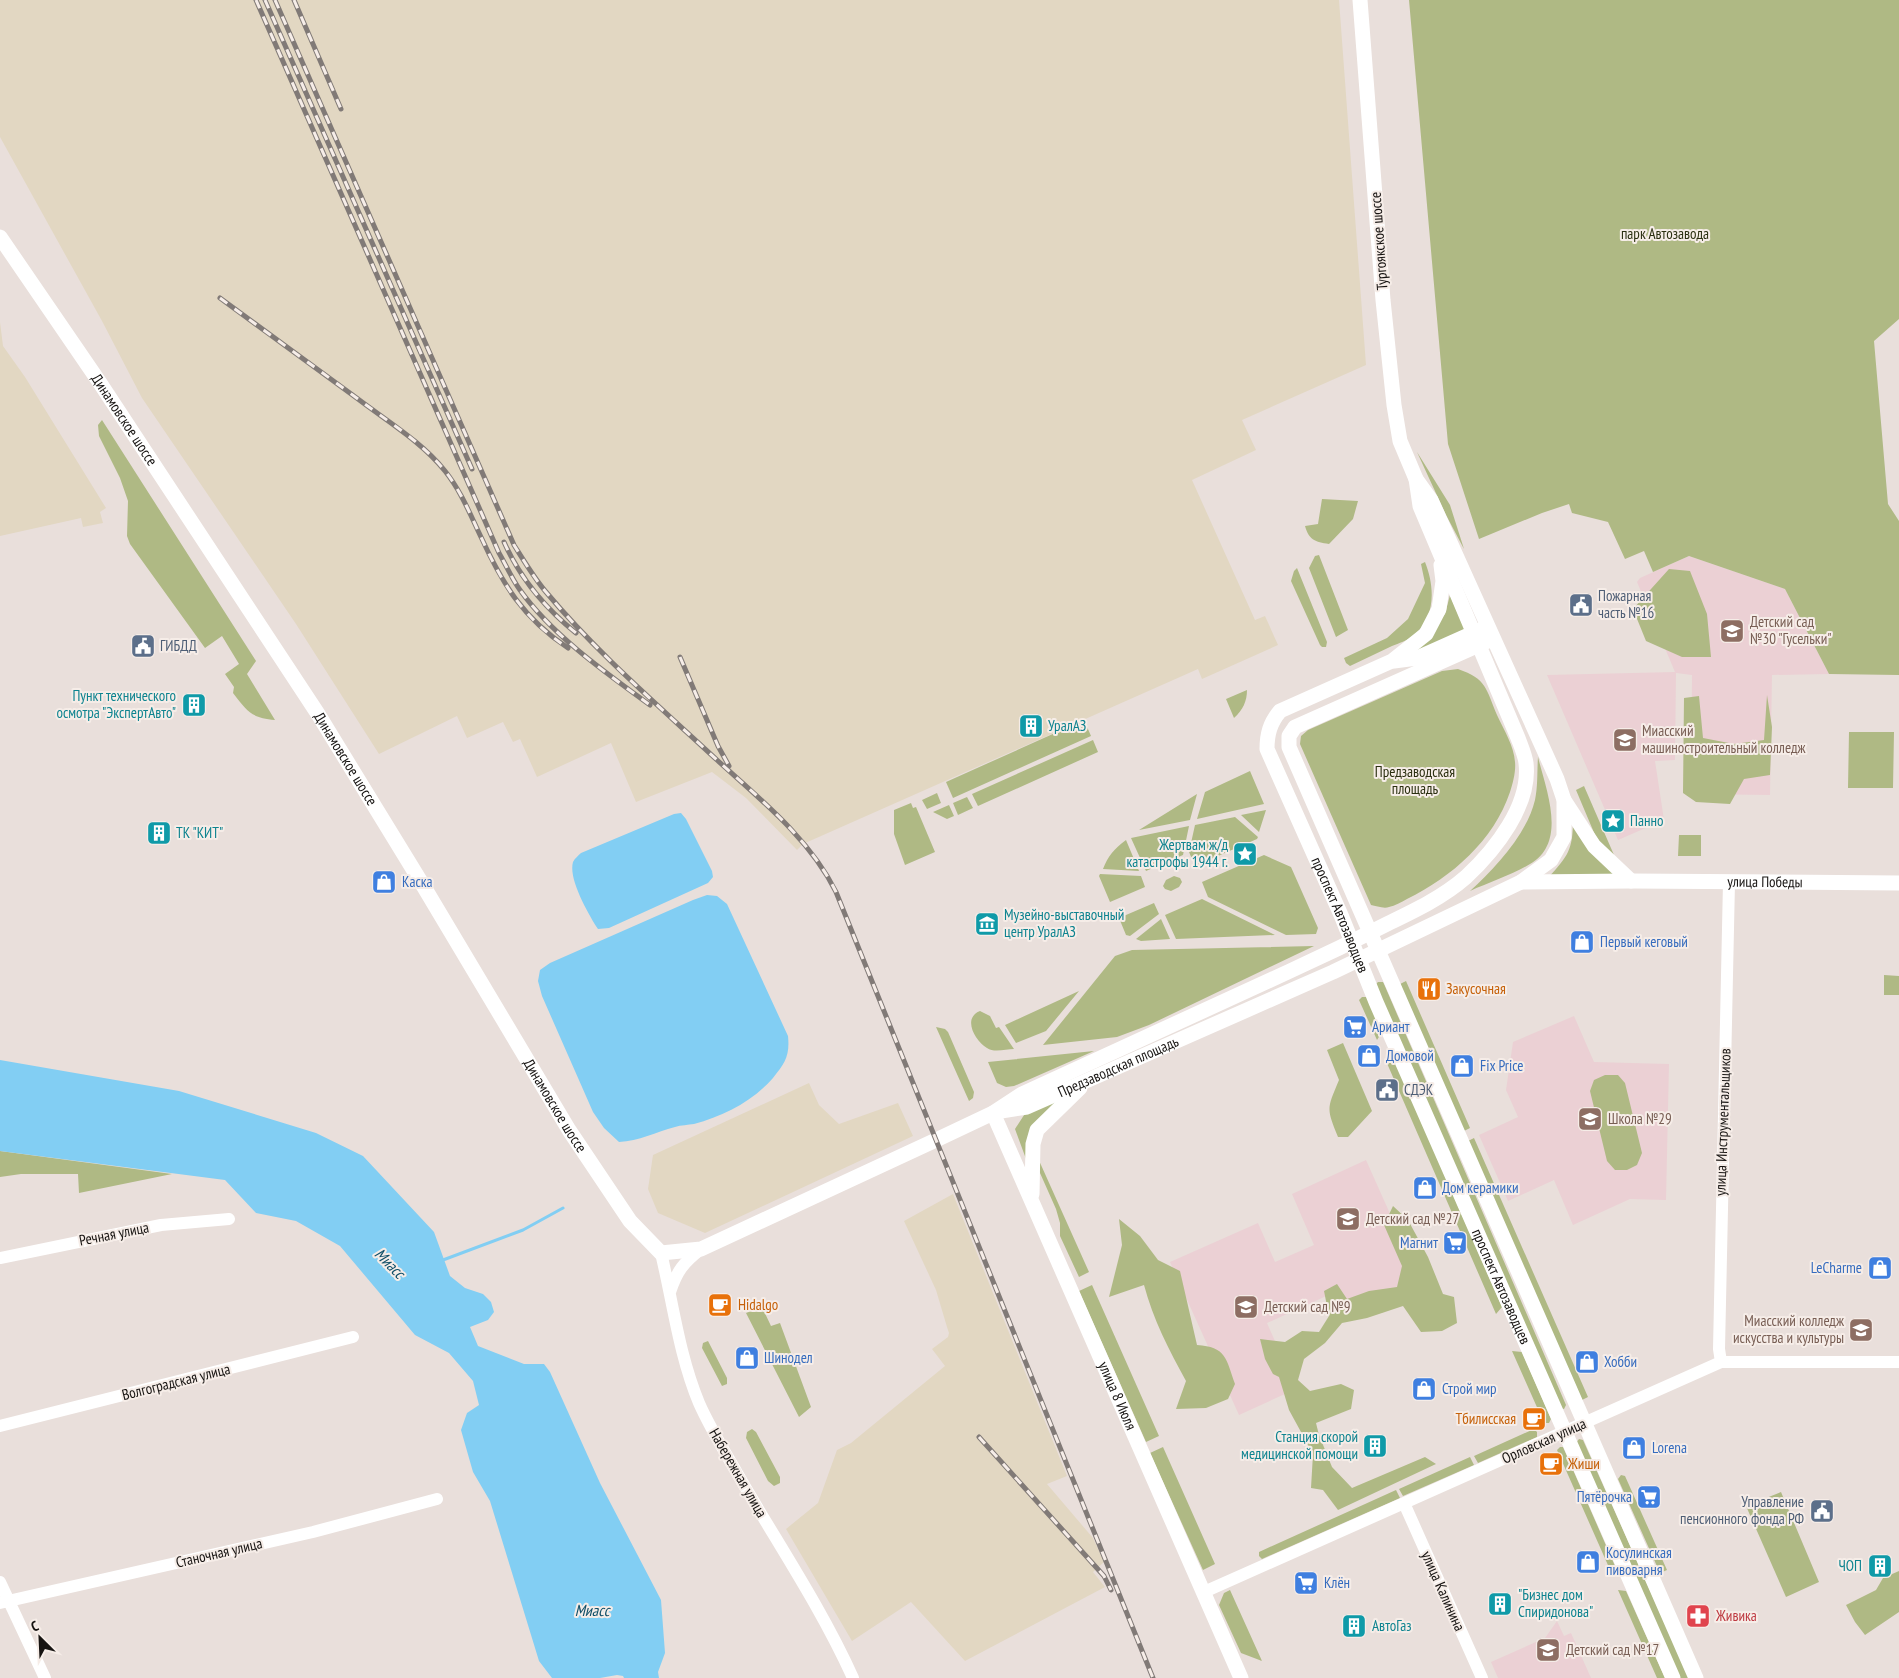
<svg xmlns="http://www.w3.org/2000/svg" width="1899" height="1678" viewBox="0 0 1899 1678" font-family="'PT Sans Narrow',sans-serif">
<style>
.industrial{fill:#e2d7c2}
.education{fill:#ebd0d4}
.green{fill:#afb984}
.water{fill:#82cef3}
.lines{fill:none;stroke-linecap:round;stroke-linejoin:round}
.stream{stroke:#82cef3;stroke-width:3}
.minor{stroke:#fff;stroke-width:12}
.major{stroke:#fff;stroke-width:15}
.rail-casing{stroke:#817a77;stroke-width:5}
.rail{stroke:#f6ede8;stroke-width:3;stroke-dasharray:9;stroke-linecap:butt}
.labels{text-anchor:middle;stroke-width:4;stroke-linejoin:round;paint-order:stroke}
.park-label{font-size:15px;fill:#2a2f10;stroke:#f6ede8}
.street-label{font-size:15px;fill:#161311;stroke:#f6ede8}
.service-label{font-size:15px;fill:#4e5e75;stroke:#f6ede8;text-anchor:start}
.education-label{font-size:15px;fill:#785e54;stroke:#f6ede8;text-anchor:start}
.culture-label{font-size:15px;fill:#0d838f;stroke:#f6ede8;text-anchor:start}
.shop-label{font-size:15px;fill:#366cbe;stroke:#f6ede8;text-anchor:start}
.food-label{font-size:15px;fill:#c56008;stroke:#f6ede8;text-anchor:start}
.health-label{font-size:15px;fill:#be3a42;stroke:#f6ede8;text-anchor:start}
.water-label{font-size:16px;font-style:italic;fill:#0f4e67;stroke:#f6ede8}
</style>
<rect width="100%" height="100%" fill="#e9dfdb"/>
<path class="industrial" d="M0,0H1339L1366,365L1242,420L1256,450L1192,480L1255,620L1265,616L1278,645L1202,679L1198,669L803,844L797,850L746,798L712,772L636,802L611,743L537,777L520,739L513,742L503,722L467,738L457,716L379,754L296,624L142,398L102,321L0,137Z
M0,322L3,346L25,377L106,508L100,512L103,523L83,527L81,518L0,536Z
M809,1083L819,1105L839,1124L898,1103L913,1136L705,1233L658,1213L648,1189L653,1155Z
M953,1194L1067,1476L1047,1484L1093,1538L1104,1562L1093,1572L1105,1587L965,1661L911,1602L852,1641L786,1529L818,1503L837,1450L851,1443L945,1366L932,1349L948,1337L949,1333L947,1327L936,1290L904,1221Z"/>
<path class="education" d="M1689,556L1785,589L1829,674L1772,675L1770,795L1691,794L1692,675L1676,673L1675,760L1655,761L1664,820L1618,840L1547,675L1675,672L1637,582L1640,578Z
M1574,1016L1594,1062L1669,1064L1666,1200L1630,1199L1573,1225L1554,1180L1508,1201L1479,1135L1518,1117L1506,1090L1513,1042Z
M1366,1160L1421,1283L1346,1317L1335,1292L1267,1323L1296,1389L1239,1415L1170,1262L1258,1223L1275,1262L1314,1245L1292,1194Z
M1557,1621L1564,1636L1571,1633L1591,1678H1498L1491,1662L1545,1638Z"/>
<path class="green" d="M1409,0H1899V319L1874,341L1888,504L1899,521V675L1829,674L1785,589L1689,556L1653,572L1644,551L1625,559L1608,522L1572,513L1569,504L1542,513L1479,539L1448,444Z
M102,420L256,661L247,674L275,720C251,718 247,711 233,693L234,687L225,674L239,664L222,636L205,648L130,544L127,536L128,501L120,478L99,436L98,425Z
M1417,452L1450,505L1464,549L1446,515Z
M1322,499L1358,501L1353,519L1329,544C1315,542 1309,540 1305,526L1318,524Z
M1319,555L1348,630L1336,637L1309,568L1315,556Z
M1425,562C1435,587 1436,618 1413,636C1407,641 1399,643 1392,646C1378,653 1364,659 1350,666L1346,663L1344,658L1387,638L1408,619L1425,583L1421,564Z
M1297,568L1327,642L1326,647H1322L1320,645L1291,581L1294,571Z
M1669,569L1690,571L1707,614L1711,657H1682L1646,641L1633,609Z
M1450,595L1465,630L1414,652L1445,614Z
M1458,669C1487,679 1486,689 1497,715C1504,730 1514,746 1515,762C1516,771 1513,783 1510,792C1494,840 1452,877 1407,899C1401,902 1395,906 1389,907C1384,909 1376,906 1371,905L1300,744L1301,736L1308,730L1442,671Z
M1247,690C1247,701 1243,710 1234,718L1226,699Z
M1767,695L1772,727L1770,775L1744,779L1730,804L1696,802L1683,793L1684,698L1699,696L1703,738L1734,744L1764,740Z
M1084,720L1091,736L953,798L946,782Z
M1849,732H1894L1893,788H1848Z
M1093,740L1098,752L978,806L972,794Z
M1538,757C1546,790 1568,842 1530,864C1512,875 1490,882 1470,891C1495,868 1527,834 1535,800C1538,786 1537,771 1538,757Z
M1250,771L1264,804L1197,819L1205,792Z
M1584,786L1614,855L1607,852L1595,835L1576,790Z
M937,793L941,803L927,809L922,800Z
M1197,794L1190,820L1139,830Z
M967,797L973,808L958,815L953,803Z
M911,803L913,808L916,807L935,852L905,865L894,834V810Z
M949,805L954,816L947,819L933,812Z
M1266,810L1259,832L1241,815Z
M1235,817L1258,837L1257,839L1195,866L1189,852L1195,825Z
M1573,819L1619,877L1548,878C1568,856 1573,850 1573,819Z
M1189,826L1183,855L1146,871L1131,838Z
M1679,835H1701V856H1678Z
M1126,840L1139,871L1103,869C1108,856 1114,849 1126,840Z
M1264,855L1291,867L1318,928L1316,934L1286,935L1208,897L1202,882Z
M1100,874L1141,876L1145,887L1110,902L1099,876Z
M1174,876L1180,878L1182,882L1179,887L1171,891L1165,889L1163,886L1166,880Z
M1202,899L1275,935L1176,939L1165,915Z
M1154,903L1159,914L1130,936L1126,935L1119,918Z
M1161,919L1170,939L1141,941L1136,939Z
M1314,946L1149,1025L1117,1037L1043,1045L1115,956L1132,950Z
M1884,975L1899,976V995H1884Z
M1406,981L1470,1128L1464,1131L1400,984Z
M1378,982H1383L1384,984L1566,1405L1564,1409L1559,1408L1375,985Z
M1079,991L1046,1031L1016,1043L1005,1025Z
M1362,997H1367L1382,1032L1377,1040L1359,1000Z
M980,1011L990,1016L996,1028L999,1027L1014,1049C1006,1049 994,1053 987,1048C975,1041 962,1018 980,1011Z
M936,1027L945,1029L948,1032L974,1092L973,1098L969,1101Z
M1343,1043L1372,1111L1348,1137H1338C1326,1108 1327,1109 1339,1080L1327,1050Z
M1094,1051L1014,1086L1006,1087L997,1083L988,1062Z
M1386,1061H1395L1502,1307L1496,1314Z
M1605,1075H1618L1625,1083L1642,1153L1637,1165L1627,1170H1615L1607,1161L1590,1091L1594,1080Z
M1074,1089L1041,1121L1029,1167L1015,1129L1026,1112Z
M1474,1138L1588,1397L1582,1400L1468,1141Z
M0,1151L172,1174L79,1193L78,1174H21L0,1177Z
M1037,1156L1089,1272L1079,1277L1060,1236V1223L1056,1209L1036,1164Z
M1393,1206L1408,1220L1428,1257L1443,1294L1454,1297L1457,1323L1442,1331L1421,1332L1403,1306L1367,1318L1342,1323L1325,1343L1304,1359L1298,1380L1310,1391L1341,1384L1354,1390L1351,1409L1316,1423L1319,1435L1332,1467L1352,1488L1425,1457L1436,1464L1338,1510L1323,1490L1311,1488L1313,1454L1289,1410L1279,1377L1273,1374L1265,1359L1260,1339L1285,1342L1302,1331L1319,1332L1329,1316L1324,1291L1337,1284L1347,1299L1369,1291L1397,1287L1402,1266L1384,1225Z
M1119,1219L1140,1236L1158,1260L1180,1271L1197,1345C1226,1347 1226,1358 1235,1384L1228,1399L1206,1408L1176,1409L1186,1381C1169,1350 1153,1319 1144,1285L1109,1297L1122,1245Z
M1092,1285L1159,1436L1146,1442L1079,1291Z
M762,1307L771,1326L780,1323L811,1407L799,1417L746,1313Z
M708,1341L727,1378V1384L722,1386L702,1348L703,1343Z
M1512,1351L1522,1352L1551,1419L1549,1423H1544Z
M752,1429L756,1432L780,1477V1483L774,1486L768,1481L746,1438L747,1432Z
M1534,1429L1537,1432V1437L1478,1463L1474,1456Z
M1579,1439L1583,1440L1689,1678H1679L1576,1443Z
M1163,1447L1215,1564L1203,1570L1150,1453Z
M1560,1447H1563L1615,1566L1611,1572L1557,1450Z
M1470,1457L1474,1465L1403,1496L1399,1489Z
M1621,1475L1625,1476L1667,1570L1660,1573L1618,1479Z
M1396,1490L1400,1498L1262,1559L1259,1556V1552Z
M1781,1492L1819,1582L1786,1597L1746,1506Z
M1899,1571V1612L1865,1635L1855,1622L1846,1605L1876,1590L1883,1578Z
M1230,1590L1262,1661L1241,1653L1219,1605L1224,1593Z
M1618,1590L1626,1591L1665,1678H1657Z"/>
<path class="water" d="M681,813L686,819L712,871L713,877L708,883L609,928L598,929C589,915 568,879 573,862C575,858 578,856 581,853L674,814Z
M707,895L717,896L727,904L788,1036C790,1056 785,1063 773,1078C753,1101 724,1116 694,1124C688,1125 681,1125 675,1127C656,1132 639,1141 619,1142L604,1128L593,1112L542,996L538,981L540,970L550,963L693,900Z
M0,1060L179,1091L316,1133L363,1156L434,1232L450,1276L465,1288L483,1294L491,1302L494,1312L488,1320L470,1327L478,1346L524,1364H544L550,1372L600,1483L661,1600L665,1653L658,1672L659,1678H624L623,1676L617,1675L600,1678H552L539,1661L490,1501L473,1472L461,1430L467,1413L479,1405L473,1381L449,1353L415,1335L340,1246L296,1221L256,1213L225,1180L0,1151Z"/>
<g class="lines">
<path class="stream" d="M443,1260L523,1230L563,1208"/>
<path class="minor" d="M661,1253C673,1303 679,1355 699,1403C710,1428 724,1450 737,1473C776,1541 821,1607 853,1678
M0,1258L161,1225L229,1219
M670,1292C677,1271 683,1263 701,1249
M1721,1362L1719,1349C1722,1193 1726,1038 1729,882
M0,1426L353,1337
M1404,1503L1482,1678
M0,1582L45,1678
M1204,1592L1721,1362H1899
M0,1603L313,1532L437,1499"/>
<g class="major">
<path id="s1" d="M0,237L100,383L318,714L424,887L569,1130L630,1221L661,1253L701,1249L936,1140L993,1113L1022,1094C1111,1053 1200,1012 1290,971C1323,956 1356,940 1389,923C1416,910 1443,897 1466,877C1495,850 1531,805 1526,763C1525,755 1521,746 1518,738L1420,506L1416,479"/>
<path id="s2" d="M1441,565L1443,581L1439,609L1426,634L1392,661L1280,711C1270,723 1267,734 1267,749L1341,915L1376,1002L1673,1678"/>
<path d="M1488,641L1295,727L1289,736V747L1696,1678"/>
<path d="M1394,661L1417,658L1482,629"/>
<path d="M1564,800L1594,846L1631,881"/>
<path id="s3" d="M1521,882L1631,881L1899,883"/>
<path id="s4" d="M1001,1111L1027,1107L1333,972L1521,882L1551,860L1564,837V800L1557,779L1431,500L1416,479L1400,441L1394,405L1383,300L1360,0"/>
<path id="s5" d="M993,1113L1241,1678"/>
<path d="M1032,1194L1033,1144L1037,1130L1080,1088"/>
</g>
<defs>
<path id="rail" d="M256,0L499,553C506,565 512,579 520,590C552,635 606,673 650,705
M265,0L472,469
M275,0L514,545C524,561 534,578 546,592C597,653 659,706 717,760C760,799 810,839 836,892L1153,1678
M294,0L341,109
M220,298C266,332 312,365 358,399C387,421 422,442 445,471C461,491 470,514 481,537C503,585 523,618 568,648
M504,542C520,578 545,608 576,633
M680,657L718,746L729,766
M979,1437L1104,1576L1111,1590"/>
</defs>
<use href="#rail" class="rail-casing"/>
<use href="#rail" class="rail"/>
</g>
<defs>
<symbol id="civic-square" viewBox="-11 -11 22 22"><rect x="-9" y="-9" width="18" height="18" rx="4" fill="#5c6f8a" stroke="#f6ede8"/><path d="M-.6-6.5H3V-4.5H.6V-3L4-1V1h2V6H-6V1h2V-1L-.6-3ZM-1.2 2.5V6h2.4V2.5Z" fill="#fff"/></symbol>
<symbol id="school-square" viewBox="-11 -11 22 22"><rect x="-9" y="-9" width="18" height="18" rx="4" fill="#8d6e63" stroke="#f6ede8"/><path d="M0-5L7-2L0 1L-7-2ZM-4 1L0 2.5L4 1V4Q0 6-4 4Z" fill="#fff"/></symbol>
<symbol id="building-square" viewBox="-11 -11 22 22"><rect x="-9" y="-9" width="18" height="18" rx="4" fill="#0f9aa8" stroke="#f6ede8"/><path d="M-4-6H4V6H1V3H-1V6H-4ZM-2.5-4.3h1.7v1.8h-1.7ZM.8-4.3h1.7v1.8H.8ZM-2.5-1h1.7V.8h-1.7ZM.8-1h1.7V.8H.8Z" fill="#fff"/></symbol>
<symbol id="university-square" viewBox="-11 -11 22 22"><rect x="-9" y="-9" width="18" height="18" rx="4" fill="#8d6e63" stroke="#f6ede8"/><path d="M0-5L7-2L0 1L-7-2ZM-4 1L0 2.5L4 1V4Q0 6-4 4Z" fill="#fff"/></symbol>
<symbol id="sight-square" viewBox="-11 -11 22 22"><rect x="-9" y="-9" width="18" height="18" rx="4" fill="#0f9aa8" stroke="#f6ede8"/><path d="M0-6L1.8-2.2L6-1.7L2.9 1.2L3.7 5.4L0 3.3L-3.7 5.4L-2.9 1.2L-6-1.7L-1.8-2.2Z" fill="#fff"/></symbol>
<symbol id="shop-square" viewBox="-11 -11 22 22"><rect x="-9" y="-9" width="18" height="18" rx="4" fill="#3f7fe0" stroke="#f6ede8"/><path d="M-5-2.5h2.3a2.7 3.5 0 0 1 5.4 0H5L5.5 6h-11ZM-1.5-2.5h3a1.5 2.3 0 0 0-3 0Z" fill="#fff"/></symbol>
<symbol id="museum-square" viewBox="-11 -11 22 22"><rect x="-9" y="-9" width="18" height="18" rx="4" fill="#0f9aa8" stroke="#f6ede8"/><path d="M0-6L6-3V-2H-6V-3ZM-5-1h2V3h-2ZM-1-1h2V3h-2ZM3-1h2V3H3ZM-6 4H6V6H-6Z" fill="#fff"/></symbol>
<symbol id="restaurant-square" viewBox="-11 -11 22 22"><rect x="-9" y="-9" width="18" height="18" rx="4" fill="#e8710a" stroke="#f6ede8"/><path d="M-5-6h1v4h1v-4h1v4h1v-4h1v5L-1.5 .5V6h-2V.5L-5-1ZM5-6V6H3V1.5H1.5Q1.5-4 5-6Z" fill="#fff"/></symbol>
<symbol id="supermarket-square" viewBox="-11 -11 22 22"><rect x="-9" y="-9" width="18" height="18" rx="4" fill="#3f7fe0" stroke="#f6ede8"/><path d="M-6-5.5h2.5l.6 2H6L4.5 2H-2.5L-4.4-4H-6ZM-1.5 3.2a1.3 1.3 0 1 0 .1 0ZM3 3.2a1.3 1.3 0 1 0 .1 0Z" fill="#fff"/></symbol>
<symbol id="cafe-square" viewBox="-11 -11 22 22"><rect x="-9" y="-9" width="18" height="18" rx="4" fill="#e8710a" stroke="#f6ede8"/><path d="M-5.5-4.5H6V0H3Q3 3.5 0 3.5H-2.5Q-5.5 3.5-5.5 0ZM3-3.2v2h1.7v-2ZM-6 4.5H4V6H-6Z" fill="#fff"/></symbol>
<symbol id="pharmacy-square" viewBox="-11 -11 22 22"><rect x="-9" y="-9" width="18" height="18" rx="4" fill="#e0444e" stroke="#f6ede8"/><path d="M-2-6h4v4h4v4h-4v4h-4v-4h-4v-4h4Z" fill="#fff"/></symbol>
</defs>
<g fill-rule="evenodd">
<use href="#civic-square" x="1567" y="591" width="28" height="28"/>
<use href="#school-square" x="1718" y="617" width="28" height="28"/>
<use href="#civic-square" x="129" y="632" width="28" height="28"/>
<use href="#building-square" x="180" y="691" width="28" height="28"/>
<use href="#building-square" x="1017" y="712" width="28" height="28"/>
<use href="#university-square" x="1611" y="726" width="28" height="28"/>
<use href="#sight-square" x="1599" y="807" width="28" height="28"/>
<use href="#building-square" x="145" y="819" width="28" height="28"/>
<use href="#sight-square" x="1231" y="840" width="28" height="28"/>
<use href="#shop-square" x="370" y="868" width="28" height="28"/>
<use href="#museum-square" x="973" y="910" width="28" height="28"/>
<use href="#shop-square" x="1568" y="928" width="28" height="28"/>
<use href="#restaurant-square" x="1415" y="975" width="28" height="28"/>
<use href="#supermarket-square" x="1341" y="1013" width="28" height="28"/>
<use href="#shop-square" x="1355" y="1042" width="28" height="28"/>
<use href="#shop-square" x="1448" y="1052" width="28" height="28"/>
<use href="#civic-square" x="1373" y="1076" width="28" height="28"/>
<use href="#school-square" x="1576" y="1105" width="28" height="28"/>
<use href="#shop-square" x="1411" y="1174" width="28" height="28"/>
<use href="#school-square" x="1334" y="1205" width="28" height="28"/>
<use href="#supermarket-square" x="1441" y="1229" width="28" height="28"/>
<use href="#shop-square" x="1866" y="1254" width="28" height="28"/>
<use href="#cafe-square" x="706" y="1291" width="28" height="28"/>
<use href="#school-square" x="1232" y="1293" width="28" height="28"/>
<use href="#university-square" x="1847" y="1316" width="28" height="28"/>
<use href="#shop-square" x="733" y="1344" width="28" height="28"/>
<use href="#shop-square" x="1573" y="1348" width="28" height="28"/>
<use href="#shop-square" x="1410" y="1375" width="28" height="28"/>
<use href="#cafe-square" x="1520" y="1405" width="28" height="28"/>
<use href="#building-square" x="1361" y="1432" width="28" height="28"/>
<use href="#shop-square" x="1620" y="1434" width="28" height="28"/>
<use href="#cafe-square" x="1537" y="1450" width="28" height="28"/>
<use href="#supermarket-square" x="1635" y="1483" width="28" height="28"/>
<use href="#civic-square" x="1808" y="1497" width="28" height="28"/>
<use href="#shop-square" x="1574" y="1548" width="28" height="28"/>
<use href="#building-square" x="1866" y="1552" width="28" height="28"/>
<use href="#supermarket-square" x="1292" y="1569" width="28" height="28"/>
<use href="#building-square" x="1486" y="1590" width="28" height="28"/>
<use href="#pharmacy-square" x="1684" y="1602" width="28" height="28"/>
<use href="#building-square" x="1340" y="1612" width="28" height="28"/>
<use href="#school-square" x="1534" y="1636" width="28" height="28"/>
</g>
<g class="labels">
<g class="park-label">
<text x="1665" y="239">парк Автозавода</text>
<text x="1415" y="777">Предзаводская<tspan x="1415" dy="17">площадь</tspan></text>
</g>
<g class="street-label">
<text transform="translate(1379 241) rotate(-94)" y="5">Тургоякское шоссе</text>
<text dy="5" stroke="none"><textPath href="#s1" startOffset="221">Динамовское шоссе</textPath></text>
<text dy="5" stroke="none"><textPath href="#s1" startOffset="626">Динамовское шоссе</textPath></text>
<text dy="5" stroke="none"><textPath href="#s3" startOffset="244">улица Победы</textPath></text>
<text dy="5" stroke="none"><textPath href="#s2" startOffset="461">проспект Автозаводцев</textPath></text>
<text dy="5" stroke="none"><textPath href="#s4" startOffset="126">Предзаводская площадь</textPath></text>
<text dy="5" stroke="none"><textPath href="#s1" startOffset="1031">Динамовское шоссе</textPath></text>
<text transform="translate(1723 1122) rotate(-88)" y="5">улица Инструментальщиков</text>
<text transform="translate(114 1234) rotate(-11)" y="5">Речная улица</text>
<text dy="5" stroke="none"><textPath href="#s2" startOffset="866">проспект Автозаводцев</textPath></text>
<text transform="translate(176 1382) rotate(-14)" y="5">Волгоградская улица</text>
<text dy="5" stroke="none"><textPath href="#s5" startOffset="309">улица 8 Июля</textPath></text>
<text transform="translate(1544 1441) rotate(-24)" y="5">Орловская улица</text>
<text transform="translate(738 1473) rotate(60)" y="5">Набережная улица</text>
<text transform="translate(219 1553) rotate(-13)" y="5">Станочная улица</text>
<text transform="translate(1443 1591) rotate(66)" y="5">улица Калинина</text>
</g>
<g class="service-label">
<text x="1598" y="601">Пожарная<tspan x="1598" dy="17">часть №16</tspan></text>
<text x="160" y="651">ГИБДД</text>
<text x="1404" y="1095">СДЭК</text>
<text x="1804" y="1507" text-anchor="end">Управление<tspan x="1804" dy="17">пенсионного фонда РФ</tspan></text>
</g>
<g class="education-label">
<text x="1750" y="627">Детский сад<tspan x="1750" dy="17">№30 "Гусельки"</tspan></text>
<text x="1642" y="736">Миасский<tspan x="1642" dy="17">машиностроительный колледж</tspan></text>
<text x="1608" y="1124">Школа №29</text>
<text x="1366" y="1224">Детский сад №27</text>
<text x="1264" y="1312">Детский сад №9</text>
<text x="1844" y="1326" text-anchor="end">Миасский колледж<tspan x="1844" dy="17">искусства и культуры</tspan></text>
<text x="1566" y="1655">Детский сад №17</text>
</g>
<g class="culture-label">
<text x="176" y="701" text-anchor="end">Пункт технического<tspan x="176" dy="17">осмотра "ЭкспертАвто"</tspan></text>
<text x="1048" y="731">УралАЗ</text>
<text x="1630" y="826">Панно</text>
<text x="176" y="838">ТК "КИТ"</text>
<text x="1228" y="850" text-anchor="end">Жертвам ж/д<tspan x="1228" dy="17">катастрофы 1944 г.</tspan></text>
<text x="1004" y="920">Музейно-выставочный<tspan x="1004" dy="17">центр УралАЗ</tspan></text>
<text x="1358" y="1442" text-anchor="end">Станция скорой<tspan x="1358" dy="17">медицинской помощи</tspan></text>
<text x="1862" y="1571" text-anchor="end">ЧОП</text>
<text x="1518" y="1600">"Бизнес дом<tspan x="1518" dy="17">Спиридонова"</tspan></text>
<text x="1372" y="1631">АвтоГаз</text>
</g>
<g class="shop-label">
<text x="402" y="887">Каска</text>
<text x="1600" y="947">Первый кеговый</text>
<text x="1372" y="1032">Ариант</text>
<text x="1386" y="1061">Домовой</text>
<text x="1480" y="1071">Fix Price</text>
<text x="1442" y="1193">Дом керамики</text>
<text x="1438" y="1248" text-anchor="end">Магнит</text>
<text x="1862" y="1273" text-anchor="end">LeCharme</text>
<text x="764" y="1363">Шинодел</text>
<text x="1604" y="1367">Хобби</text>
<text x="1442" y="1394">Строй мир</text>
<text x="1652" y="1453">Lorena</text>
<text x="1632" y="1502" text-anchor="end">Пятёрочка</text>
<text x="1606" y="1558">Косулинская<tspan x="1606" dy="17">пивоварня</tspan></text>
<text x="1324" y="1588">Клён</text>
</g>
<g class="food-label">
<text x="1446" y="994">Закусочная</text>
<text x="738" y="1310">Hidalgo</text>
<text x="1516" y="1424" text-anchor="end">Тбилисская</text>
<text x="1568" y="1469">Жиши</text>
</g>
<g class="health-label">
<text x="1716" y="1621">Живика</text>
</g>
<g class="water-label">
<text transform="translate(390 1263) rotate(45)" y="6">Миасс</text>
<text x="592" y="1616">Миасс</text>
</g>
</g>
<g transform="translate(40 1638) rotate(336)" stroke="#f6ede8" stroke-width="4" paint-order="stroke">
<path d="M0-4L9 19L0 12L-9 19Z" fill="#161311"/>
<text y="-8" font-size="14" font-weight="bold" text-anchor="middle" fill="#161311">С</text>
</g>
</svg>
